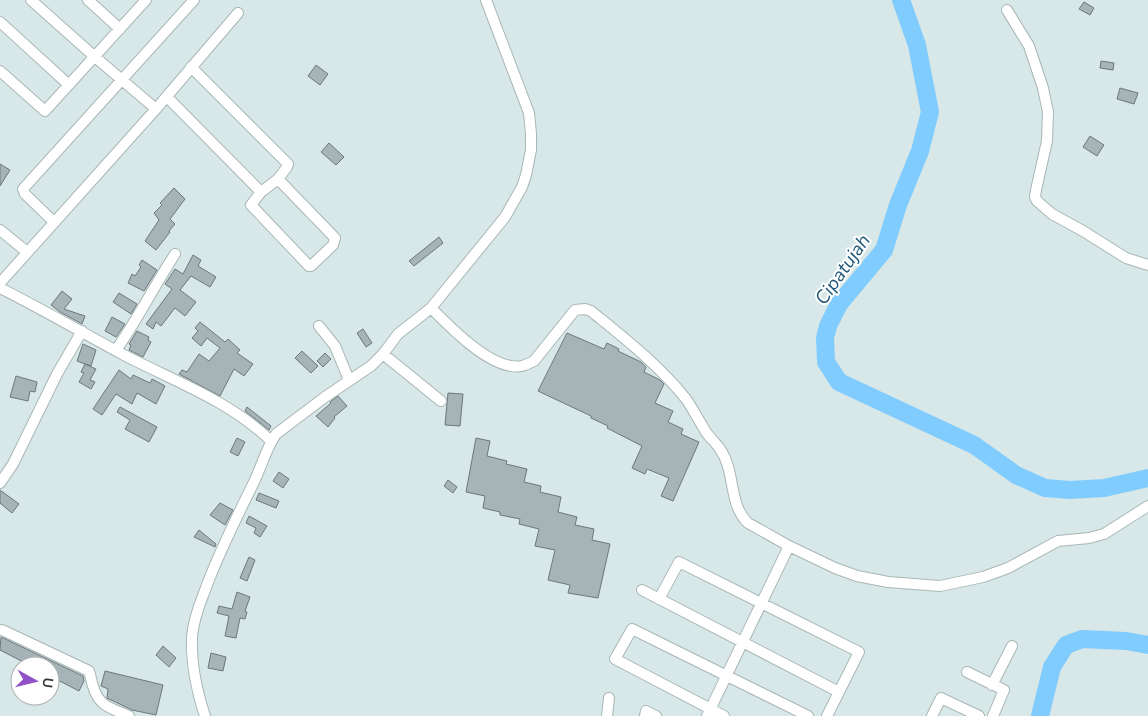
<svg xmlns="http://www.w3.org/2000/svg" width="1148" height="716" viewBox="0 0 1148 716" font-family="'Nunito Sans',sans-serif">
<style>
.lines{fill:none;stroke-linecap:round;stroke-linejoin:round}
.river{stroke:#81ccfe;stroke-width:18}
.building{fill:#a6b3b7;stroke:#6c787c}
.minor-casing{stroke:#a8b6b6;stroke-width:12}
.minor{stroke:#fff;stroke-width:10}
.labels{text-anchor:middle;stroke-width:4;stroke-linejoin:round;paint-order:stroke}
.water-label{font-size:19px;font-style:italic;fill:#20587a;stroke:#fff}
</style>
<rect width="100%" height="100%" fill="#d8e7e7"/>
<g class="lines">
<path class="river" d="M901,0L917,45L930,112L920,151L898,205L884,250L839,304L828,326L825,338L826,362L839,382L974,445L1016,475L1045,488L1070,490L1104,488L1148,478
M1040,716L1052,667L1066,645L1082,639L1126,641L1148,645"/>
</g>
<path class="building" d="M1084,2L1094,8L1090,15L1079,9Z
M1101,61L1114,63L1113,70L1100,68Z
M316,65L328,74L320,85L308,76Z
M1120,88L1138,93L1134,104L1117,99Z
M1090,136L1104,145L1097,156L1083,147Z
M329,143L344,157L336,165L321,152Z
M0,164L10,170L0,186Z
M174,188L185,199L170,219L175,224L169,231L170,232L156,250L145,241L159,220L154,213L162,205L160,203Z
M439,237L443,243L414,266L409,261Z
M193,255L201,260L198,266L216,277L210,287L191,276L180,290L196,302L185,316L175,308L161,326L156,322L153,329L146,324L172,289L165,284L175,269L183,274Z
M142,260L157,270L144,291L128,283L132,274L135,276L141,267L139,265Z
M62,291L72,299L64,309L85,316L82,324L60,312L51,305Z
M119,293L137,304L131,314L113,302Z
M112,317L125,324L116,337L105,331Z
M200,322L225,342L228,339L240,350L237,353L253,364L244,376L234,369L220,396L179,374L182,370L187,372L199,354L209,361L220,348L207,338L201,346L192,338L198,331L195,328Z
M363,329L372,343L366,347L357,333Z
M137,331L149,337L148,340L151,342L143,357L129,350L131,345L129,344Z
M567,333L604,349L607,343L619,349L618,351L641,362L646,367L644,372L660,380L664,384L655,403L673,411L668,422L683,429L681,434L699,442L673,501L661,496L669,478L647,469L645,474L632,468L642,446L607,428L608,426L591,418V416L538,391Z
M83,344L96,350L91,366L85,364L96,369L90,380L95,382L91,389L79,382L84,373L81,372L85,364L77,361Z
M302,351L318,366L311,373L295,358Z
M325,353L331,359L323,367L317,361Z
M119,370L131,379L133,375L150,383L152,379L165,386L156,404L137,393L132,404L116,394L102,415L93,409Z
M16,376L37,382L35,392L30,391L28,401L10,397Z
M448,393L463,394L460,426L445,425Z
M338,396L347,406L334,417L335,418L328,427L316,416L331,403L330,402Z
M120,407L157,427L149,442L125,429L130,420L117,412Z
M247,407L271,426L269,430L245,411Z
M237,438L245,442L238,456L230,452Z
M476,438L490,441L487,456L507,461L506,464L527,469L524,482L541,486L540,492L561,497L558,512L577,517L575,525L594,529L592,540L610,544L598,598L568,593L570,585L548,580L555,550L535,546L539,529L519,524L520,519L500,515V512L483,508L485,496L466,492Z
M279,472L289,479L283,488L273,481Z
M448,480L457,487L453,493L444,486Z
M0,490L19,504L12,513L0,503Z
M259,493L279,501L276,508L256,500Z
M220,503L233,510L225,525L210,515Z
M249,516L267,526L260,537L254,533L256,528L246,523Z
M199,530L216,544L215,547L194,537Z
M249,557L255,560L247,581L240,578Z
M237,592L250,597L245,611L247,612L245,619L240,618L236,638L225,636L229,616L217,613L219,606L232,609Z
M1,637L83,676L84,681L79,691L50,676V666H31L0,650Z
M163,646L176,658L169,667L156,655Z
M211,653L226,657L223,671L208,668Z
M105,671L163,685L156,715L132,710L107,698L108,689L101,686Z"/>
<g class="lines">
<defs>
<path id="minor" d="M31,0L95,57L156,109
M88,0L120,29
M1007,10L1029,46L1043,88L1048,112L1047,141L1036,190L1035,197L1037,201L1052,214L1083,231L1126,258L1148,265
M0,22L69,85
M191,67L288,164L287,167L278,179L335,238L333,245L311,266H309L251,205L261,192L278,179
M0,71L45,111L146,0
M167,97L261,192
M54,222L25,194L23,189L194,0
M0,230L27,252
M0,283L156,109L238,13
M0,288C42,309 83,333 124,355C174,381 230,401 271,441
M431,308C450,327 484,362 511,366C520,368 526,365 534,361L575,310L585,309L591,311C624,338 659,365 686,399C693,409 699,421 706,432C710,438 716,443 720,449C736,472 728,504 748,523L789,546L835,568L857,576L888,582L940,586L983,577L1008,568L1058,541L1089,538L1104,534L1148,506
M319,326L335,346L349,380
M116,350C138,319 154,286 175,254
M383,354L441,401
M0,483L13,464L57,374L82,331
M642,590L839,692
M659,599L679,562L859,652L827,716
M2,630L89,671C91,676 91,681 93,686C99,707 111,708 129,716
M967,672L1004,690L993,716
M992,685L1012,646
M205,716C197,692 191,663 192,637C193,622 198,608 204,593C217,556 235,521 252,486C261,469 265,450 276,434L325,397L371,366L383,354L398,334L431,308L505,217L522,187L526,175L531,150V134L529,113L486,0
M607,716L609,698
M645,716L646,711L656,716
M707,716L789,546
M724,716L615,659L632,629L808,716
M932,716L941,698L979,716"/>
</defs>
<use href="#minor" class="minor-casing"/>
<use href="#minor" class="minor"/>
</g>
<g class="labels">
<g class="water-label">
<text transform="translate(842 269) rotate(-55)" y="7">Cipatujah</text>
</g>
</g>
<g transform="translate(35 681) rotate(98)"><circle r="24" fill="#ffffff" stroke="#adafaf"/>
<path d="M0-4L9 19L0 12L-9 19Z" fill="#9152c7"/>
<text y="-8" font-size="14" font-weight="bold" text-anchor="middle" fill="#323837">U</text>
</g>
</svg>
